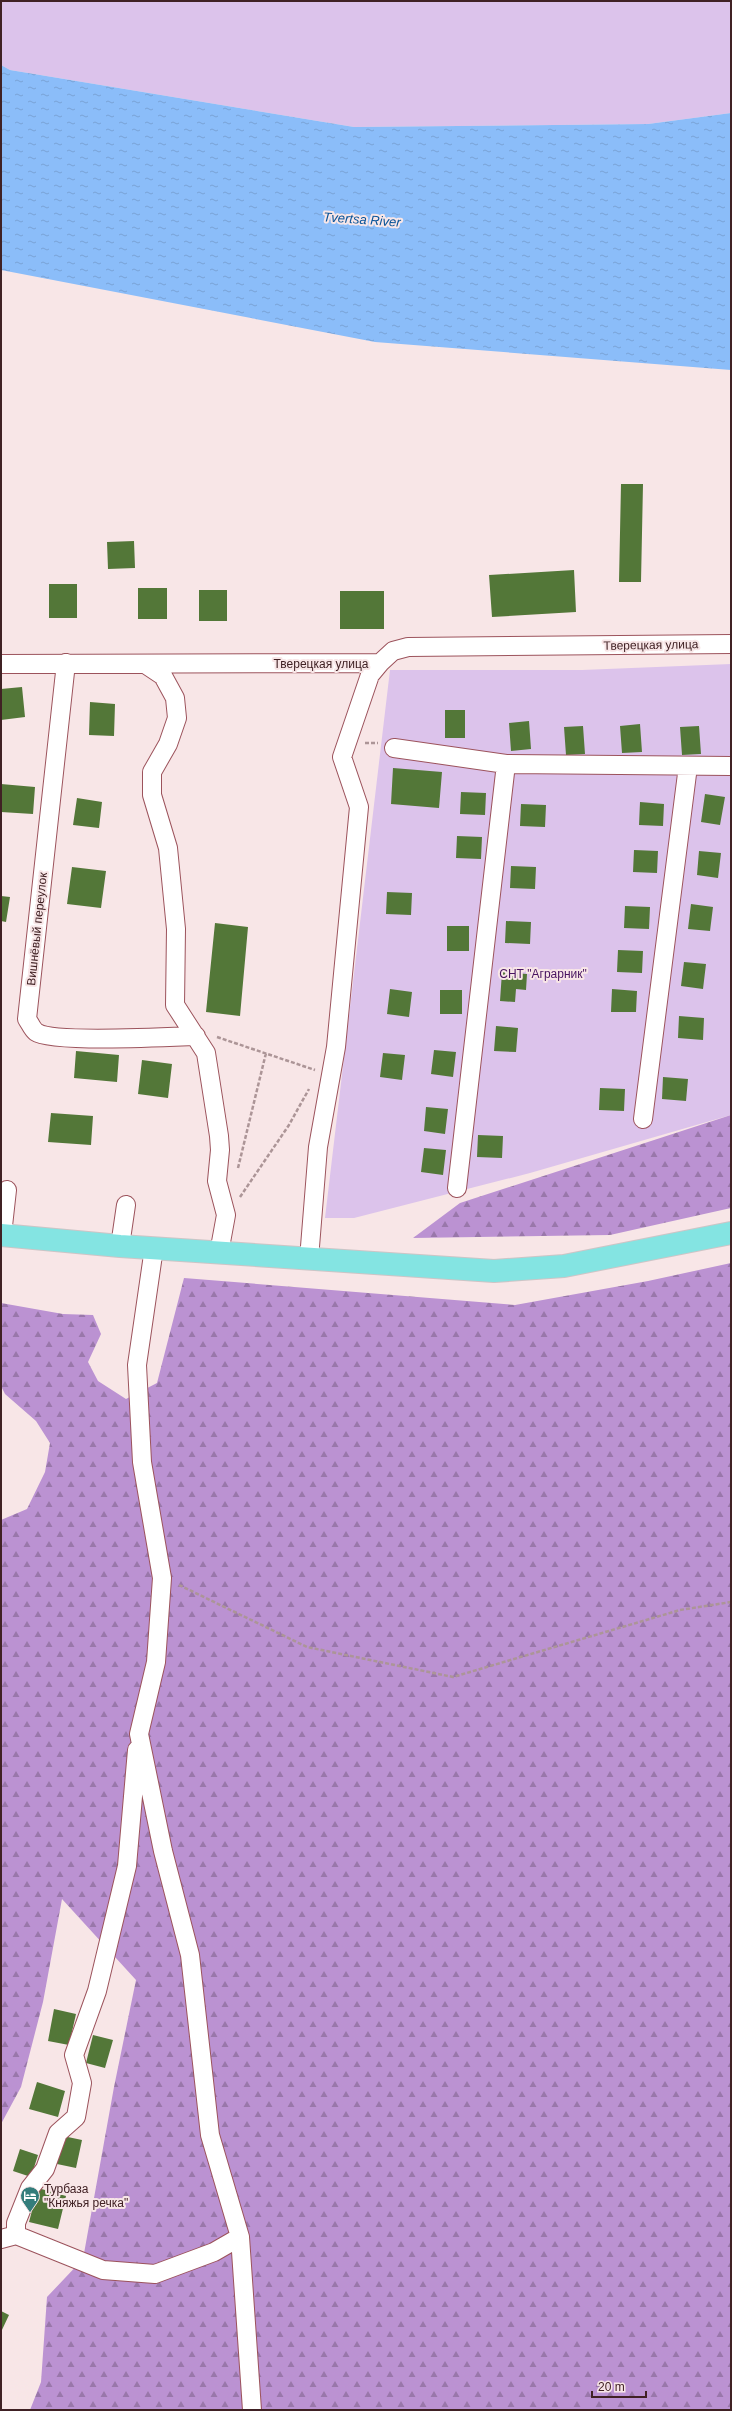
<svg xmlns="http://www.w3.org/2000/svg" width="732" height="2411" viewBox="0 0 732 2411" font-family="Arial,sans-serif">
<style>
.green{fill:#dcc3eb}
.forest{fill:url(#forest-firs)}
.water{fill:url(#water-ripples)}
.building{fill:#537738}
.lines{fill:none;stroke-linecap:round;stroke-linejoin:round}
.minor-casing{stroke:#9c535c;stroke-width:20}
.major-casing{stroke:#cdc5c6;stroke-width:24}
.path{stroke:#ac9597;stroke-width:2.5;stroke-dasharray:4 2;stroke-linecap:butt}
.minor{stroke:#fff;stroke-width:18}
.major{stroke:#84e4e2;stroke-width:22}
.labels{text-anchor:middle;stroke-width:4;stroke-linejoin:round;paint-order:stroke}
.street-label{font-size:12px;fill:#402124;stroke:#f8e6e7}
.park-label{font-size:12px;fill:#491461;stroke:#f8e6e7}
.poi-label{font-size:12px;fill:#402124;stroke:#f8e6e7;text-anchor:start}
.water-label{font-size:13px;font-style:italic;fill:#095398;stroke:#f8e6e7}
</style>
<defs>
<pattern id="forest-firs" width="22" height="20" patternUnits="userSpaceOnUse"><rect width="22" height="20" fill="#bb92d2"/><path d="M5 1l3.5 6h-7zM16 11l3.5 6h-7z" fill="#97a"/></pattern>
<pattern id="water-ripples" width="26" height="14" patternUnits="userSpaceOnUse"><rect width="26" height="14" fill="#8bbdf9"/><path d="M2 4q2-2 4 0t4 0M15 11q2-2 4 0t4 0" fill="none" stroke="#79a2d5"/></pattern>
</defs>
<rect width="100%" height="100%" fill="#f8e6e7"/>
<path class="green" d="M1,1H731V113L648,124L354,127L10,70L1,65Z
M731,664V1115L530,1173L354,1218H325L390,670H582Z"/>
<path class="forest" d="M731,1115V1208L610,1235L413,1238L460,1203Z
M731,1263V2410H30L41,2382L47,2297L83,2259L114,2087L136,1980L62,1899L43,2002L21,2087L1,2124V1520L27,1509L45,1472L50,1443L36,1421L5,1394L1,1386V1303L63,1314L93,1315L101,1334L88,1362L98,1381L126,1399L157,1383L184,1278L515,1305L648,1281Z"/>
<path class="water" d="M1,65L10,70L354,127L648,124L731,113V370L375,342L1,270Z"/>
<path class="building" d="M621,484H643L641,582H619Z
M134,541L135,568L108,569L107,542Z
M574,570L576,612L492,617L489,575Z
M49,584H77V618H49Z
M138,588H167V619H138Z
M199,590H227V621H199Z
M340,591H384V629H340Z
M22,687L25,717L1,720V689Z
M90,702L115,704L114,736L89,735Z
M445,710H465V738H445Z
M529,721L531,749L511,751L509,723Z
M640,724L642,752L622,753L620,726Z
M583,726L585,754L566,755L564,727Z
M699,726L701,754L682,755L680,727Z
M393,768L442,772L439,808L391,804Z
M1,784L35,787L33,814L1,812Z
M461,792L486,793L485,815L460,814Z
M705,794L725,797L720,825L701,822Z
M77,798L102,802L99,828L73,825Z
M640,802L664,804L663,826L639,825Z
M521,804L546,805L545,827L520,826Z
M457,836L482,837L481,859L456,858Z
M634,850L658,851L657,873L633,872Z
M699,851L721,853L718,878L697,875Z
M511,866L536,867L535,889L510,888Z
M72,867L106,871L101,908L67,904Z
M387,892L412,893L411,915L386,914Z
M1,896L10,897L6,922L1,921Z
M691,904L713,907L710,931L688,929Z
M625,906L650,907L649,929L624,928Z
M506,921L531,922L530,944L505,943Z
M215,923L248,927L240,1016L206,1012Z
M447,926H469V951H447Z
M618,950L643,951L642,973L617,972Z
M684,962L706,964L703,989L681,986Z
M502,972L527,974L526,990L516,989L515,1002L500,1001Z
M390,989L412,992L409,1017L387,1014Z
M612,989L637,991L636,1012H611Z
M440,990H462V1014H440Z
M679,1016L704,1018L703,1040L678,1038Z
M496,1026L518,1028L516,1052L494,1051Z
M434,1050L456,1052L453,1077L431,1074Z
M76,1051L119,1055L117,1082L74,1078Z
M383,1053L405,1055L402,1080L380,1077Z
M142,1060L172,1064L168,1098L138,1094Z
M663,1077L688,1079L686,1101L662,1099Z
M600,1088L625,1089L624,1111L599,1110Z
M426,1107L448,1109L445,1134L424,1131Z
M51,1113L93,1116L91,1145L48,1142Z
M478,1135L503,1136L502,1158L477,1157Z
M424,1148L446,1150L443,1175L421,1172Z
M54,2009L76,2014L69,2045L48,2041Z
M93,2035L113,2040L105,2068L86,2063Z
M37,2082L65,2091L58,2117L29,2109Z
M63,2136L82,2140L76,2168L57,2164Z
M20,2149L38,2155L31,2177L13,2171Z
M38,2188L66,2196L58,2229L29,2222Z
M1,2311L9,2315L1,2332Z"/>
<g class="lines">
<defs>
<path id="minor" d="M66,663L27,1019C30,1023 32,1029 36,1032C51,1043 170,1037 196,1036
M1,664L380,663L393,651L408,647L731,644
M145,664L163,676L175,698L177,718L168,744L152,772V795L168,848L176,929L175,1005L206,1053L219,1136L220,1150L217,1181L226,1215L219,1253
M394,748L506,764L731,766
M643,1119L688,766
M457,1188L506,764
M2,1235L7,1190
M120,1246L126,1205
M154,1248L137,1365L142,1462L162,1578L156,1662L139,1734L163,1851L190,1955L210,2135L240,2237L252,2410
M309,1259L318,1147L336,1047L359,807L342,757L370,675L380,663
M16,2235V2223L30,2188L45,2169L58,2133L76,2117L82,2083L74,2055L97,1991L127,1866L137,1750
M1,2239L16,2235L103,2270L155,2274L214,2252L240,2237"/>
<path id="major" d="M1,1235L120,1246L494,1271L564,1266L731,1233"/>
</defs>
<use href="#minor" class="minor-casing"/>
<use href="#major" class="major-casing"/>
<path class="path" d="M365,743H378
M217,1037L315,1070
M238,1168L266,1053
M240,1197L289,1125L309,1089
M179,1585L307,1647L453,1677L680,1610L731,1602"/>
<use href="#minor" class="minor"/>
<use href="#major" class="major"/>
</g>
<defs>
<symbol id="hotel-pin" viewBox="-11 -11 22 30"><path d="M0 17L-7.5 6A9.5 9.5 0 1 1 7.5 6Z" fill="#347d7b" stroke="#f8e6e7"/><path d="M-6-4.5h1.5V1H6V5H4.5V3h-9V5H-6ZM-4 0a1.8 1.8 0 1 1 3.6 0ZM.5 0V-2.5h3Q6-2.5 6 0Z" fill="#fff"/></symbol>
</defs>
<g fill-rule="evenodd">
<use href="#hotel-pin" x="19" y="2185" width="22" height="30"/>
</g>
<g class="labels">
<g class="street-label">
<text transform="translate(651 645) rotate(-1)" y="4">Тверецкая улица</text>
<text x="321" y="668">Тверецкая улица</text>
<text transform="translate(37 929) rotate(-84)" y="4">Вишнёвый переулок</text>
</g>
<g class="park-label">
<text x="543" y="978">СНТ "Аграрник"</text>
</g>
<g class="poi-label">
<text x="44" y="2193">Турбаза<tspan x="44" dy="14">"Княжья речка"</tspan></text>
</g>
<g class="water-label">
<text transform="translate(362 219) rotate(4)" y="5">Tvertsa River</text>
</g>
</g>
<rect width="732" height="2411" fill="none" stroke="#402124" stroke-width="4"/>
<path d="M592 2391v6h54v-6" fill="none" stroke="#402124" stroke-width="2"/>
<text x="598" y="2391" font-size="12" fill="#402124" stroke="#f8e6e7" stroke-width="3" paint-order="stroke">20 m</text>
</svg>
